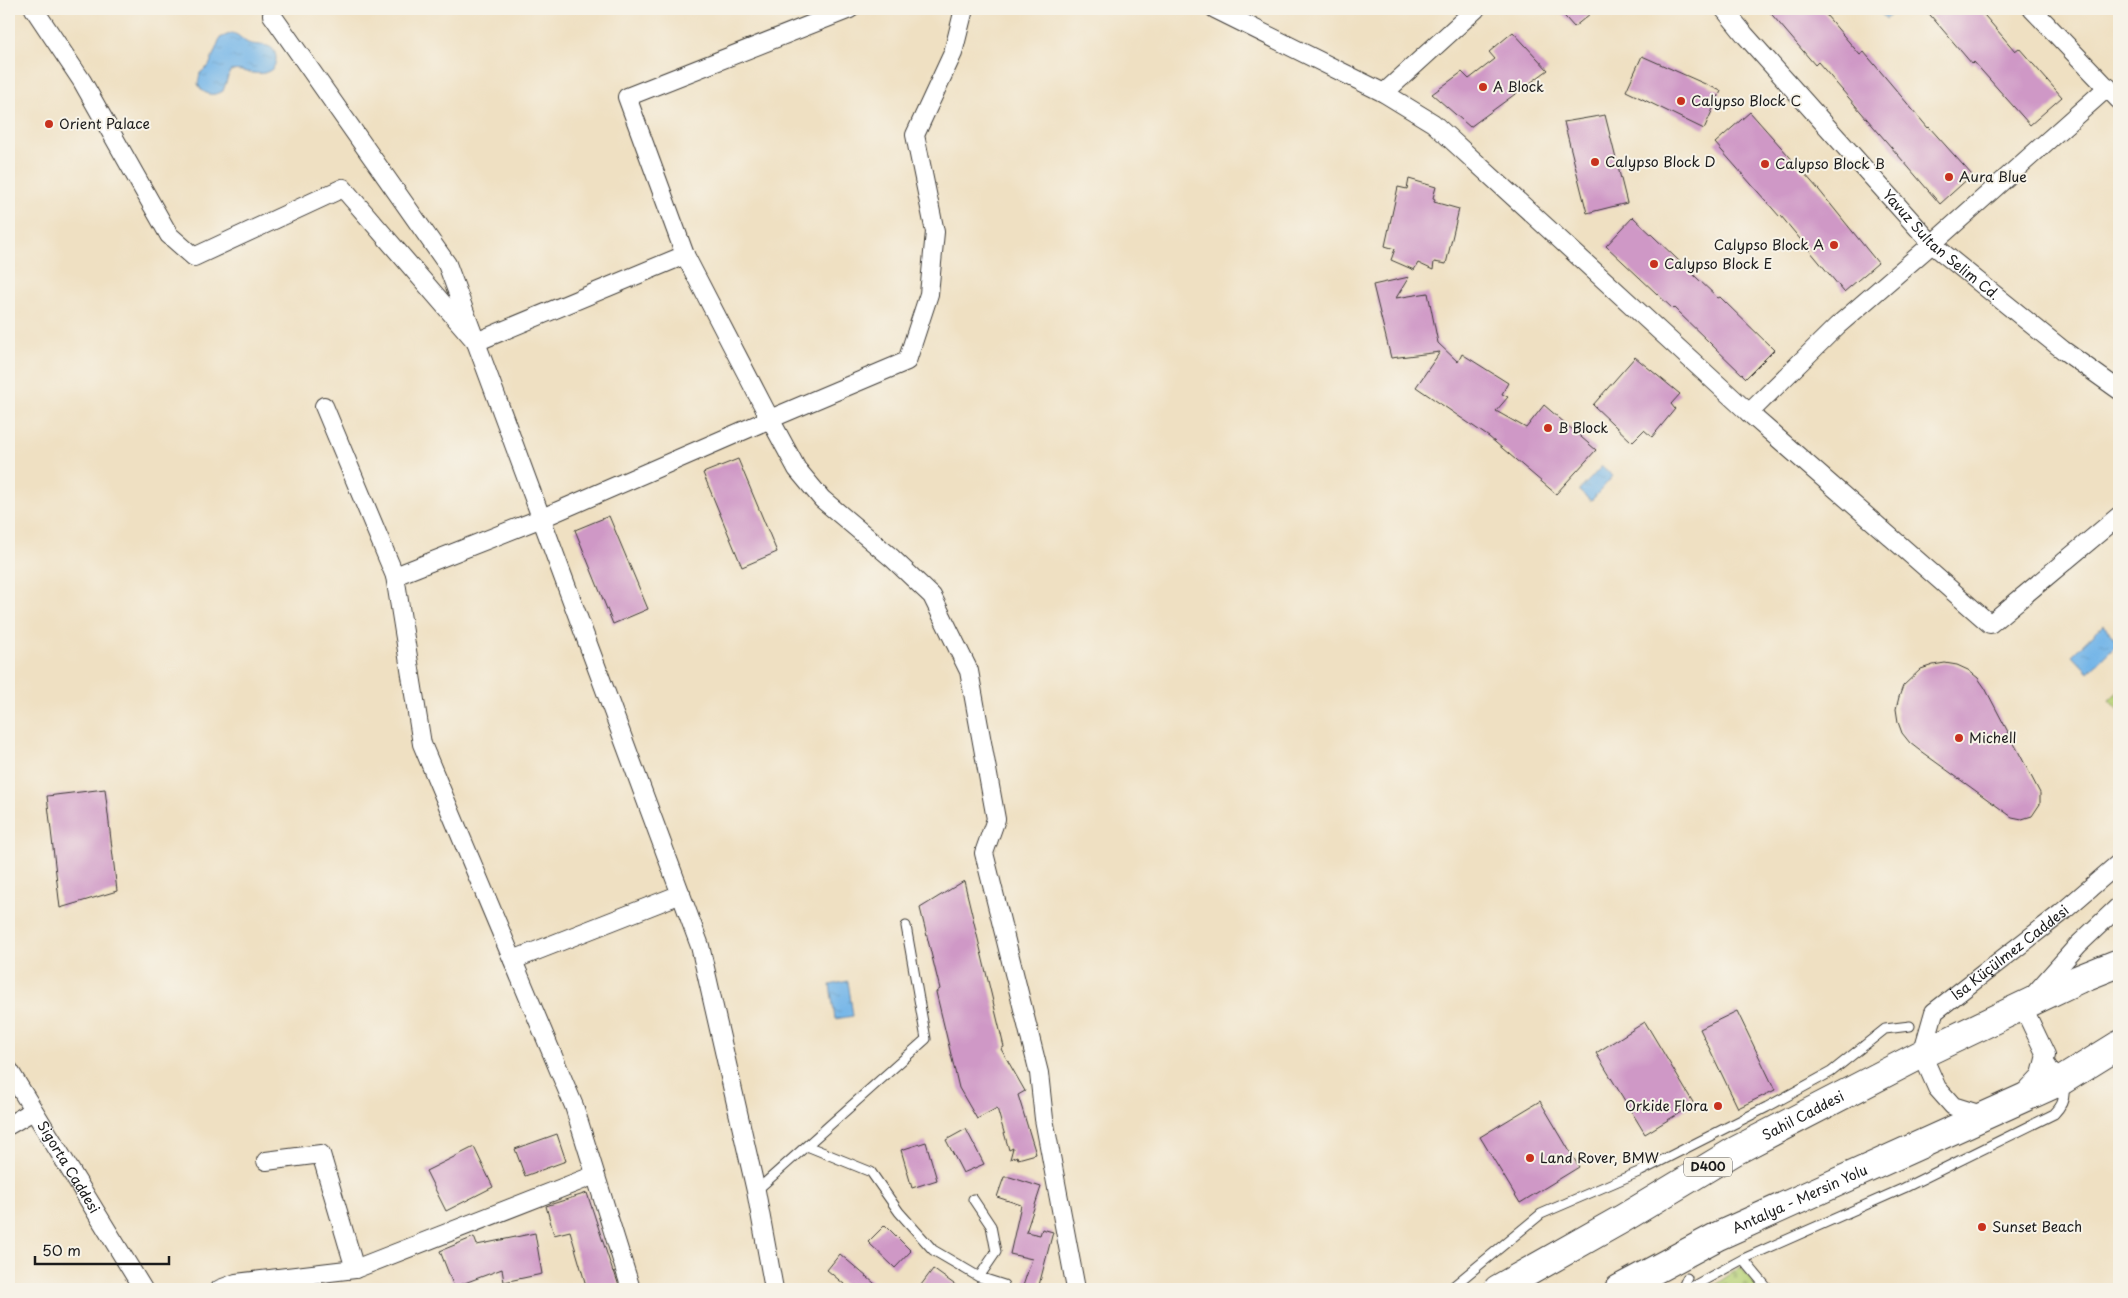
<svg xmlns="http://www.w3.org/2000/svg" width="2128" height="1298" viewBox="0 0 2128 1298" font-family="'Playpen Sans',sans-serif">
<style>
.cemetery{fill:url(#cemetery-stones);stroke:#6a774a}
.garden{fill:#b7d277;stroke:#6a774a}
.water{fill:url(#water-ripples);stroke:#486882}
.building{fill:#cf98c6}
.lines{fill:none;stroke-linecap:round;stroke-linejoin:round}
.lane-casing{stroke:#3c3935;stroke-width:11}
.street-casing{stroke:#3c3935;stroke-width:20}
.highway-casing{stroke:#3c3935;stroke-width:30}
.lane{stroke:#fff;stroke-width:9}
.street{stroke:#fff;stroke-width:18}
.highway{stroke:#fff;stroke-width:28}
.poi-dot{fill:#c8321e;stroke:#f7f3e8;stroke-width:2}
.labels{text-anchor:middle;stroke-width:4;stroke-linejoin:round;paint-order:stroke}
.shield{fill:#f7f3e8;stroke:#5e5c59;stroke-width:1}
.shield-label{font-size:12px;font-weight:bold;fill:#1c1c1c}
.poi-label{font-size:14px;fill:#1c1c1c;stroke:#f7f3e8;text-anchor:start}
.street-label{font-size:14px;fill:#1c1c1c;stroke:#f7f3e8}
</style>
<defs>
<pattern id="cemetery-stones" width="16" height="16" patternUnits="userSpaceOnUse" patternTransform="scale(1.25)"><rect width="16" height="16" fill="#b7d277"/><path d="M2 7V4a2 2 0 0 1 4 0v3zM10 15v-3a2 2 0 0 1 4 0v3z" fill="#9db466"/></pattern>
<pattern id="water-ripples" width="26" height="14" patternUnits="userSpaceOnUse" patternTransform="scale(1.25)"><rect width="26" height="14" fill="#73b5e8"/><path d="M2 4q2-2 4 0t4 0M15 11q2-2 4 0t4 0" fill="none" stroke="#639bc6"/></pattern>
</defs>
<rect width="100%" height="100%" fill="#f7f3e8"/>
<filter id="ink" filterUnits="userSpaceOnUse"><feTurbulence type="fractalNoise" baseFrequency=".02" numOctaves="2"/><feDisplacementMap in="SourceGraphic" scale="10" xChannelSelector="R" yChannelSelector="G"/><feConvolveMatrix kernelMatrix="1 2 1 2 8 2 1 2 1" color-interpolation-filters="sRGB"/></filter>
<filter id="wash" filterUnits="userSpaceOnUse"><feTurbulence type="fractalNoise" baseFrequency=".0096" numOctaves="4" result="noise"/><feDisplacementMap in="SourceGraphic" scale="20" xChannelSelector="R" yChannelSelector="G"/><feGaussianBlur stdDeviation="1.12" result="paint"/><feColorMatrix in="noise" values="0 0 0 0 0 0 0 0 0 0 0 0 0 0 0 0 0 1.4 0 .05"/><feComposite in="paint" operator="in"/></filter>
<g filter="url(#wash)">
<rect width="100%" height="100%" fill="#efe0c2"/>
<path class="cemetery" d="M1741,1267L1758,1289H1709Z"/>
<path class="garden" d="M2119,691V711L2109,700Z"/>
<path class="water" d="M1877,9H1897L1886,19Z
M232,33C240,35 242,40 248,43C259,47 275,41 276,58C276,63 274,69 269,71C258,78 242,68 230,71L223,91C213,97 203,95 198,84L200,73L209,66L220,38Z
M1602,466L1613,476L1591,501L1579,491Z
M2103,625L2119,642L2088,672L2072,655Z
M848,981L853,1016L835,1019L830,985Z"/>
<g id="blocks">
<path class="building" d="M1558,9H1596L1574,27Z
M1767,9H1821L1860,55L1864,52L1928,128L1929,127L1972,175L1940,204L1818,62L1815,65Z
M1925,9H1979L2015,51L2019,48L2062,97L2030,125L1974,62L1972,64Z
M1513,32L1548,70L1470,127L1432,94L1462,72L1469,79L1495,59L1489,52Z
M1642,56L1721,91L1704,129L1626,91Z
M1750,112L1819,190L1878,263L1844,292L1781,216L1780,217L1715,143Z
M1605,115L1627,203L1587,213L1564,122Z
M1409,179L1436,187L1433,198L1435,199L1434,202L1459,209L1446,264L1434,262L1433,270L1418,263L1414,270L1391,260L1395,249L1385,246L1398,187L1407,189Z
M1633,217L1718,298L1720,297L1774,350L1746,378L1674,308L1673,309L1606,246Z
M1409,277L1396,298L1428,293L1438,343L1458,362L1462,354L1508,383L1502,394L1508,397L1496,411L1526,428L1544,405L1596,450L1556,494L1489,437L1416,387L1440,352L1391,358L1373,285Z
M1635,357L1680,394L1671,404L1675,409L1652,437L1644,430L1632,442L1593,405Z
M738,459L777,552L742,567L703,473Z
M609,516L648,609L613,624L575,530Z
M1945,663L1957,665L1968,670L1978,678L1985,688L2040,793V804L2032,816L2022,819L2012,817L1919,750L1910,743L1902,733L1898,722L1896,709L1899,697L1903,686L1921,669L1933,665Z
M105,789L117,891L60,908L47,796Z
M964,881L1004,1047L1001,1049L1025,1091L1018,1095L1036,1154L1018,1159L1017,1156L1010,1159L1013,1148L1009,1150L997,1108L977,1119L959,1088L936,992L940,989L920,908Z
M1737,1011L1775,1090L1738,1108L1700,1029Z
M1645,1022L1694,1104L1645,1134L1596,1053Z
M1540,1101L1579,1167L1520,1203L1480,1137Z
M966,1129L984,1164L963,1173L946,1140Z
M557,1134L566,1161L525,1176L515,1149Z
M926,1142L937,1180L912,1188L901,1150Z
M474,1147L493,1187L446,1211L426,1171Z
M1004,1177H1010L1041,1187L1026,1232L1040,1235L1042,1229L1053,1232L1038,1289H1022L1032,1259L1010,1254L1021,1205L997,1197Z
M587,1193L613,1272L614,1271L620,1289H587L570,1231L554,1235L546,1206Z
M885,1225L911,1251L895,1268L868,1242Z
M535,1233L542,1274L504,1282L502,1269L454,1287L440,1251L474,1237L477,1245Z
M840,1254L881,1289H850L827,1270Z
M933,1269L961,1289H918Z"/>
</g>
</g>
<g filter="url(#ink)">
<use href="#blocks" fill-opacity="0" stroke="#3c3935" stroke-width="1"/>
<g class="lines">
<defs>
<path id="lane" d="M807,1146L871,1172L899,1212L933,1250L979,1277L1004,1285
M756,1191L926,1039L906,926
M973,1199L991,1226L996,1252L979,1277
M1743,1259L1768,1289
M1450,1289L1541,1214L1641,1171L1767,1107L1831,1072L1885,1029L1910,1026
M1682,1289L1687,1278
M1688,1289L1743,1259L1904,1188L2054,1114C2075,1093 2059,1077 2046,1056"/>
<g id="street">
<path d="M34,9L82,81L169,235L194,257L343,188L476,342L685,255L627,97L850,9"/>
<path d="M964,9L953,53L915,135L935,232L929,294L907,361L770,419L797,469L822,499L892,558L932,596L969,671L996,819L984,853L1039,1073L1044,1119L1076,1289"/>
<path d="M1215,9L1384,93L1433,123L1749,413L1990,624L2119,516"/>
<path id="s1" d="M1724,9L1745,35L1932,244L2063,350L2119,390"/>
<path d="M2032,9L2119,100"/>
<path d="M272,15L447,264L700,946L756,1191L774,1289"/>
<path d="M1384,93L1476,9"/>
<path d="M324,406L395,576"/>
<path d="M1749,413L1837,326L1932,244L2108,87"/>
<path d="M513,960L681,894"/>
<path id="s2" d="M9,1070L143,1289"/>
<path d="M2025,1092L2041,1075L2046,1055L2023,1007L2078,945L2119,906"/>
<path id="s3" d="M1985,1116L1953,1106L1937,1088L1922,1054L1934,1012L2060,914L2119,863"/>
<path d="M9,1125L33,1111"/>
<path d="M355,1269L595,1175"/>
<path d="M220,1289L236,1283L355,1269L321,1154L266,1161"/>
<path d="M631,1289L574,1106L422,744L395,576L542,518L770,419L685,255"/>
</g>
<g id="highway">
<path id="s4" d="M1498,1289L1622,1219L1735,1151L1922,1054L2079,979L2119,963"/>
<path id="s5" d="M1619,1289L1718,1236L2061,1081L2119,1045"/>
</g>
</defs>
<use href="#lane" class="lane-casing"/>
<use href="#street" class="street-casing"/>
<use href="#highway" class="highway-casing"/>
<use href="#lane" class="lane"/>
<use href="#street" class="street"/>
<use href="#highway" class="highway"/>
</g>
</g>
<g class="poi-dot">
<circle cx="1483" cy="87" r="5"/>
<circle cx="1681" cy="101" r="5"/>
<circle cx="49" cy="124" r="5"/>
<circle cx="1595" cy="162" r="5"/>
<circle cx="1765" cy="164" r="5"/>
<circle cx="1949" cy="177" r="5"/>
<circle cx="1834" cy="245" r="5"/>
<circle cx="1654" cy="264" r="5"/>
<circle cx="1548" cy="428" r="5"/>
<circle cx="1959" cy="738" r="5"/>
<circle cx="1718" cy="1106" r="5"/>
<circle cx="1530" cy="1158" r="5"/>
<circle cx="1982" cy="1227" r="5"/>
</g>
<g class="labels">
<rect class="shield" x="1684" y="1157.5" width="48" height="19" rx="4"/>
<g class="shield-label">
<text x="1708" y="1171">D400</text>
</g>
<g class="poi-label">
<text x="1493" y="92">A Block</text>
<text x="1691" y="106">Calypso Block C</text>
<text x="59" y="129">Orient Palace</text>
<text x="1605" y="167">Calypso Block D</text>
<text x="1775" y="169">Calypso Block B</text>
<text x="1959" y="182">Aura Blue</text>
<text x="1824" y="250" text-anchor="end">Calypso Block A</text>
<text x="1664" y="269">Calypso Block E</text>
<text x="1558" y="433">B Block</text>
<text x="1969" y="743">Michell</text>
<text x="1708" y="1111" text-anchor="end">Orkide Flora</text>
<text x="1540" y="1163">Land Rover, BMW</text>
<text x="1992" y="1232">Sunset Beach</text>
</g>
<g class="street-label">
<text dy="5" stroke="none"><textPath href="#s1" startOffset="321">Yavuz Sultan Selim Cd.</textPath></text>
<text dy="5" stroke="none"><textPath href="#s3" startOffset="235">İsa Küçülmez Caddesi</textPath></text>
<text dy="5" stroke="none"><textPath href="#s4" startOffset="351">Sahil Caddesi</textPath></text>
<text dy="5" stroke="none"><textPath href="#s2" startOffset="114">Sigorta Caddesi</textPath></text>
<text dy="5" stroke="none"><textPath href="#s5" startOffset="202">Antalya - Mersin Yolu</textPath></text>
</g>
</g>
<rect width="2128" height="1298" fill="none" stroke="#f7f3e8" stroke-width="30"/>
<path d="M35 1256v8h134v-8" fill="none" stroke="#1c1c1c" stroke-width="2.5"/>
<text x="42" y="1256" font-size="15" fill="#1c1c1c" stroke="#f7f3e8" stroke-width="4" paint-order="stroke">50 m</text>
</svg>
